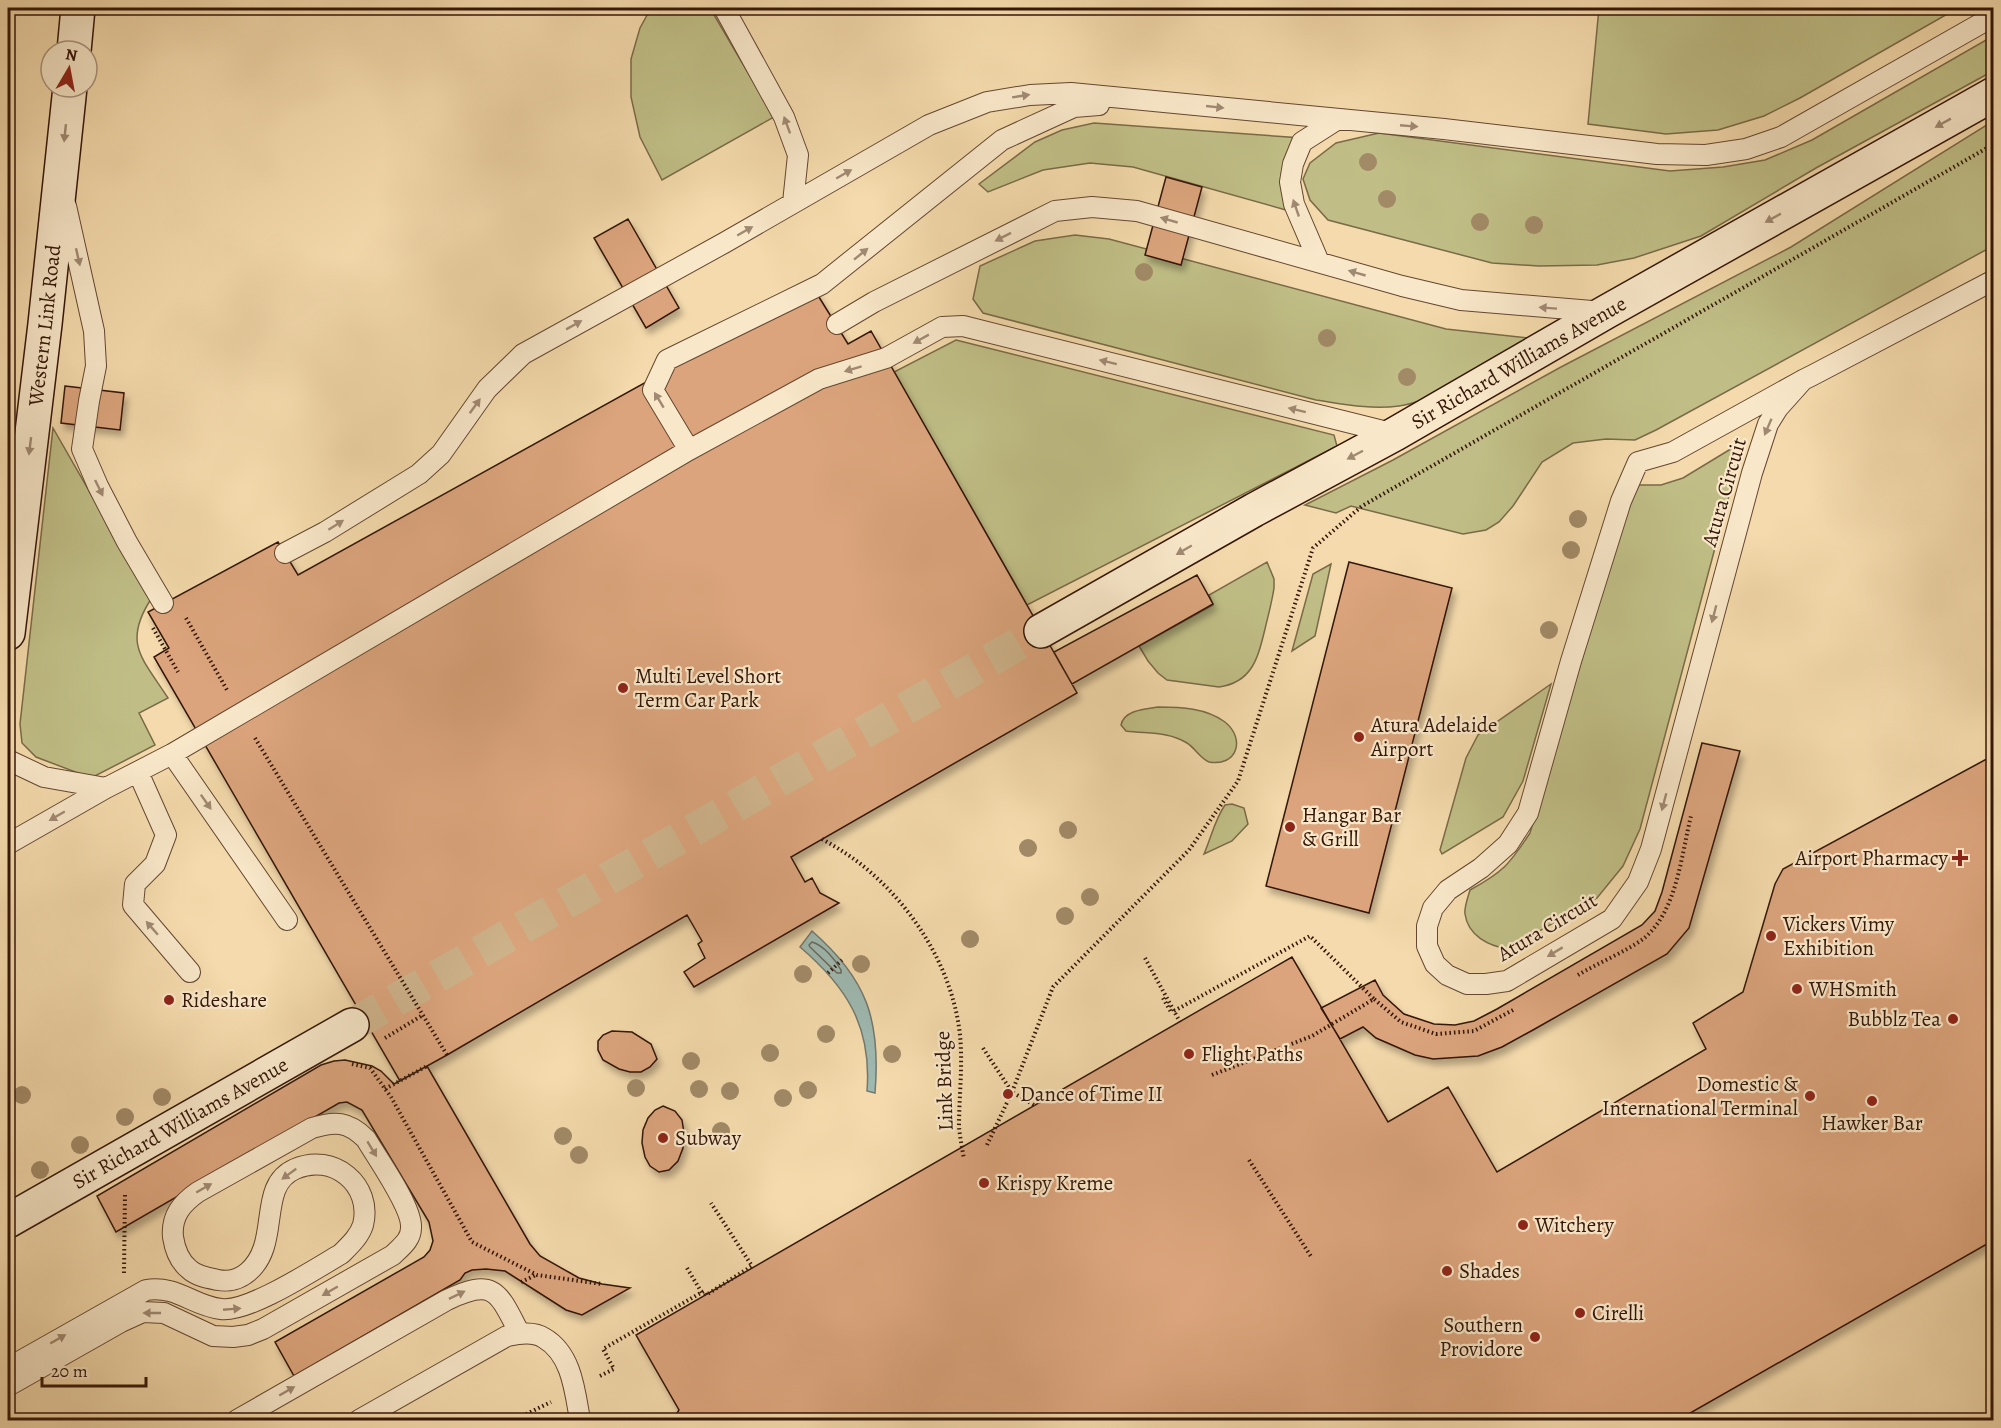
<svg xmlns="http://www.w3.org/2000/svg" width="2001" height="1428" viewBox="0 0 2001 1428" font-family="Alegreya,serif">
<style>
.green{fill:#c0be86;stroke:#7a6a47;stroke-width:1.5}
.water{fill:#9eb9b1;stroke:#74786d;stroke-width:1.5}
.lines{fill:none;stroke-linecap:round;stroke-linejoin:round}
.shore{stroke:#69685c;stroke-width:1.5}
.building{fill:#dba47c;stroke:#341608;stroke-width:1.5;filter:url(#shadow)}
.secondary-tunnel{stroke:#ceb38b;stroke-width:33;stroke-dasharray:33 16;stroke-linecap:butt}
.lane-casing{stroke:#644731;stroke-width:22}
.secondary-casing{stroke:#341608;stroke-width:36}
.path{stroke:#341608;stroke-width:4;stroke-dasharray:1.5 3;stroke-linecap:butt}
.lane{stroke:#f8e7c9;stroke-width:20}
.secondary{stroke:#f8e7c9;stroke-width:33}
.tree{fill:#a28a67}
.oneway{fill:#a08972}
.poi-dot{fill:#8f2418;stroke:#f8e7c9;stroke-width:2}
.labels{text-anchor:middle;stroke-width:4.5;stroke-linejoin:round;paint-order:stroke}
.street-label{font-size:21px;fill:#341608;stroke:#f8e7c9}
.poi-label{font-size:21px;fill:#341608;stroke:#f8e7c9;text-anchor:start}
</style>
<defs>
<filter id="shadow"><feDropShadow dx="3.5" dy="6" stdDeviation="3" flood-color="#0004"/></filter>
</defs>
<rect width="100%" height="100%" fill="#f4daac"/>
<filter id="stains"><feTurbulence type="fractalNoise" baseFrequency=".00333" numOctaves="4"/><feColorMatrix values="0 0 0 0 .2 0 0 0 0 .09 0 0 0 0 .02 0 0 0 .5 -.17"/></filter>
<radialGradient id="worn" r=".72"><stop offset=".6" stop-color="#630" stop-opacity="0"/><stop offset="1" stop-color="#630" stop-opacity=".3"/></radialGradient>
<path class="green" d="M651,8H710L774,117L662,180L640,137L631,97V59L640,28Z
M1599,8H1958L1800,98L1764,116L1718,130L1666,134L1588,124Z
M1993,36V71L1816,168L1701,236L1634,258L1597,265L1539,266L1492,263L1328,220L1310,200L1303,179L1310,163L1336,143L1379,133L1670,171L1723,167L1765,160L1812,140Z
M1993,121V246L1656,430L1635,440L1606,439L1573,443L1542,462L1513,506L1499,522L1486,530L1463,534L1351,506L1336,513L1305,505L1393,460L1561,367L1791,247Z
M1094,123L1302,138C1275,166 1278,179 1293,212L1133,167L1090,163L1043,170L988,192L979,184L1035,142L1062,130Z
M1075,235L1109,239L1446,329L1537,339C1499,360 1441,400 1399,406C1371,410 1343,404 1316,400L983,313L973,299L980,266L1035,241Z
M956,340L1334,435L1337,446L1027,605L894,372Z
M53,428L151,599C122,644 143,659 168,698L139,713L155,745L91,778L36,757L22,743L20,724Z
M1739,444L1744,447L1739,458L1640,829L1623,866L1597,898L1508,949C1489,946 1468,936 1465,914C1464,907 1468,897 1470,890C1503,872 1509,865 1530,833L1627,508L1639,485H1661L1683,478Z
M1267,562L1274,579V588C1272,602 1268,616 1265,629C1258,657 1253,682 1219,687L1167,680L1158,673L1148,661L1139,646L1213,605L1209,595Z
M1331,564L1315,636L1292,651L1313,574Z
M1551,684L1523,781L1503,817L1442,854L1440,850L1466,758L1478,735Z
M1158,707C1181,707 1206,708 1225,722C1246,739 1237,767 1209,762C1200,758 1195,748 1187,743C1168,731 1147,734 1126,731L1121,725C1124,710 1145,709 1158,707Z
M1232,804L1244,808L1248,824L1232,841L1204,854C1211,838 1215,819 1225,805Z"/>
<path class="water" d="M812,931C867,979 881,1020 875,1093L867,1091C872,1027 847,987 800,947Z"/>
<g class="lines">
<path class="shore" d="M812,942C823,945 835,959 841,970V973H837L810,947L809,945Z"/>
</g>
<path class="building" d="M1166,177L1202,187L1181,265L1145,255Z
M628,219L679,308L646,328L594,238Z
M814,289L848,344L871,331L1077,693L791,857L805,882L812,878L820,893L839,903L694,987L684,972L705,958L698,944L702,941L687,915L447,1055L400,1081L154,657L169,648L148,612L278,542L298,575Z
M65,386L124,393L120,430L61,423Z
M1349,562L1452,588L1369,913L1266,886Z
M1197,575L1213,604L1072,684L1054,652Z
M1702,743L1740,751L1689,928L1667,954L1533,1030L1502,1047L1478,1056L1433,1059L1415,1055L1376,1038L1363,1027L1340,1039L1321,1008L1375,980L1383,995L1404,1014L1434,1024L1455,1025L1474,1021L1497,1009L1642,925L1655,911L1662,892Z
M1994,755V1240L1678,1420H673L679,1410L636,1335L1292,957L1388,1122L1448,1087L1497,1172L1706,1049L1693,1023L1743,992L1775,884L1783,869Z
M612,1031L632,1032L651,1044L657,1059L650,1067L641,1072H630L619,1069L603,1060L598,1050V1041L603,1035Z
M345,1060L372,1066L381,1071L394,1084L427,1066L530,1244L540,1256L579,1278L602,1284L630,1288L582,1315L566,1310L505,1271L486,1269L472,1270L465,1273L460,1280L294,1376L275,1342L424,1257L430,1250L433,1241L429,1222L362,1110L347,1102L339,1103L116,1232L97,1196L321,1065L334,1061Z
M663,1106L675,1111L682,1120L684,1133L683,1148L678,1161L669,1170L659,1172L650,1166L645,1157L642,1143L643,1130L648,1118L655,1110Z"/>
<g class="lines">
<path class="secondary-tunnel" d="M352,1025L1041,631"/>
<defs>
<path id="lane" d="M724,8L784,117L798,155L793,203
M66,206L94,331L96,366L89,401L82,449L98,486L127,542L163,603
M1319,262L1294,204L1290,182L1293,164L1302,142L1338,119
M837,324L874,302L1055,211L1092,207L1137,211L1402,286L1461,300L1604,312
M1803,380L1778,408L1768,424L1752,473L1651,849L1638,882L1612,919L1507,981L1486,984H1467L1447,975L1435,964L1427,946V926L1433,908L1448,890L1481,868L1508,844L1528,813L1571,661L1621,501L1638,462L1673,452L1803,380L1813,375L1994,280
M689,450L653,390L667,360L822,284L1002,140L1074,107L1099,105
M285,553L325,532L419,474L441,454L487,389L523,354L724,243L929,125L987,102L1030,95L1071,93L1444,129L1657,154L1706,155L1746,149L1781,137L1994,16
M172,754L287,920
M8,760L44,777L106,788
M138,772L166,835L155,864L135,884L133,905L190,972
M8,844L106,788L172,754L689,450L819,379L886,358L942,327L963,326L1395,434
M8,1368L146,1290C177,1285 193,1306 221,1309C248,1313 315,1269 341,1254C350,1245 359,1237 363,1225C373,1185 333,1152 295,1169C256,1186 282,1243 248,1272C240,1279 229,1282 218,1280C208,1278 196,1276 189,1269C179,1261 175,1250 173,1237C171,1216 182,1203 198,1192L312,1128C335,1121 348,1121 366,1139C377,1158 413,1208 411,1228C411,1240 401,1247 393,1255L263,1329L248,1335L233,1337L213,1336L164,1313L143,1312L121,1322L8,1386
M237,1420L447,1300C495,1277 498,1292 520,1334
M359,1420L507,1336C518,1334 533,1331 544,1338C572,1354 575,1392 580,1420"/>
<g id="secondary">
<path d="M74,51L78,8"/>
<path id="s1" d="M1041,631L1254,510L1395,434L1606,312L1994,94"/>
<path id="s2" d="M8,633L45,324L70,87"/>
<path id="s3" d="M8,1221L352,1025"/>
</g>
</defs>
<use href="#lane" class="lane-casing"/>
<use href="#secondary" class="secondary-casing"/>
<path class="path" d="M186,618L227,690
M153,628L178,672
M255,738L447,1055
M822,839C838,848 854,858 868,870C916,911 953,971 960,1035C963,1066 959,1096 959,1127C960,1137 962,1148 964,1159
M1145,958L1180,1022
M828,973L842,960
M1578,975C1596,964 1627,951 1643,939C1677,912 1681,856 1691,816
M1163,998L1171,1012
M1174,1011L1310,936L1374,999
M385,1038L423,1015
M983,1048L1012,1092L1034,1105
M352,1064L370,1068L391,1097L472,1242L537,1275L602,1284
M1212,1075L1312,1036L1374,999L1401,1022L1436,1034L1474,1031L1513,1010
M385,1089L427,1066
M987,1145L1012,1092L1053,987L1189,850L1238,781L1313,548L1362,506L1994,144
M1249,1160L1312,1258
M687,1268L702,1293
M124,1273L125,1193
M521,1282L536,1275
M600,1376L614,1369L603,1349L704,1291L706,1295L752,1266L711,1203
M514,1420L551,1402"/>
<use href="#lane" class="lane"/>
<use href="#secondary" class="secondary"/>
</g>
<g class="tree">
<circle cx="1368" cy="162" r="9"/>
<circle cx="1387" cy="199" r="9"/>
<circle cx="1480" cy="222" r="9"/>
<circle cx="1534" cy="225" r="9"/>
<circle cx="1144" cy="272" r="9"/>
<circle cx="1327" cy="338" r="9"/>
<circle cx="1407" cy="377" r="9"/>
<circle cx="1578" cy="519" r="9"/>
<circle cx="1571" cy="550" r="9"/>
<circle cx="1549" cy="630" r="9"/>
<circle cx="1068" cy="830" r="9"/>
<circle cx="1028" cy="848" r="9"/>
<circle cx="1090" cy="897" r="9"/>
<circle cx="1065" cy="916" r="9"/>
<circle cx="970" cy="939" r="9"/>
<circle cx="861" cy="964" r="9"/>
<circle cx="803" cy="974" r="9"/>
<circle cx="826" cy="1034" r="9"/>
<circle cx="770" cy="1053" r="9"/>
<circle cx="892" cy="1054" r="9"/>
<circle cx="691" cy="1061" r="9"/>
<circle cx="636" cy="1088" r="9"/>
<circle cx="699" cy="1089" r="9"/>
<circle cx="808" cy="1090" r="9"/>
<circle cx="730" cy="1091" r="9"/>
<circle cx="22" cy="1095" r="9"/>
<circle cx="162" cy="1097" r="9"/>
<circle cx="783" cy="1098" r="9"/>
<circle cx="125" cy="1117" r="9"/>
<circle cx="721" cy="1131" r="9"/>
<circle cx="563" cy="1136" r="9"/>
<circle cx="80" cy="1145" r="9"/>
<circle cx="579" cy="1155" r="9"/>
<circle cx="40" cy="1170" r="9"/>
</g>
<defs><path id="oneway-solid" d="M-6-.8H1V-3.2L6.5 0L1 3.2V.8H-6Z" transform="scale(1.5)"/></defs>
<g class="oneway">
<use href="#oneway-solid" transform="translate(1021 96) rotate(-9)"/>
<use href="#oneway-solid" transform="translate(1215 107) rotate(6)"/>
<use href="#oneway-solid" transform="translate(1943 123) rotate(151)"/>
<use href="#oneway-solid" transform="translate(787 125) rotate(-110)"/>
<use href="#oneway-solid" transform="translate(1409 126) rotate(5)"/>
<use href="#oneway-solid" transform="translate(65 133) rotate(96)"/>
<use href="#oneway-solid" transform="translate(844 174) rotate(-30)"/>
<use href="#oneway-solid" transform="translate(1296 208) rotate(-109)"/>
<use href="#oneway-solid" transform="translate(1773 218) rotate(151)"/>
<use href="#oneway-solid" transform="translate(1169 220) rotate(-164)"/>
<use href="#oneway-solid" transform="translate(745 231) rotate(-30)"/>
<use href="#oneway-solid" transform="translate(1003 237) rotate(153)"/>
<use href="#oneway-solid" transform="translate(861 254) rotate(-39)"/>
<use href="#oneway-solid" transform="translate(78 257) rotate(77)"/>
<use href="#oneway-solid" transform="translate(1357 273) rotate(-164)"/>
<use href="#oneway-solid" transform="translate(1548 308) rotate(-176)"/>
<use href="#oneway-solid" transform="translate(574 325) rotate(-29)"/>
<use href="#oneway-solid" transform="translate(921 339) rotate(151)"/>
<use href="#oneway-solid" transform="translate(1108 362) rotate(-166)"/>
<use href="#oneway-solid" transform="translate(853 369) rotate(163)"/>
<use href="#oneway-solid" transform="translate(659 400) rotate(-121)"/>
<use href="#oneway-solid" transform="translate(475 406) rotate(-54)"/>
<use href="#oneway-solid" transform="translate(1297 410) rotate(-166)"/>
<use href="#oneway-solid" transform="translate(1768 427) rotate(113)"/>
<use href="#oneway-solid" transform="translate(30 446) rotate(97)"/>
<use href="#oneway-solid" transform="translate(1355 455) rotate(152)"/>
<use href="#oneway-solid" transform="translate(99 488) rotate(64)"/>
<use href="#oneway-solid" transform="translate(336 525) rotate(-32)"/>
<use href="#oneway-solid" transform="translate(1184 550) rotate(150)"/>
<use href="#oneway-solid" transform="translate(1714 614) rotate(105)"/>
<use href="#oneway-solid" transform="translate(206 802) rotate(55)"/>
<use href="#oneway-solid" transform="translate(1664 802) rotate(105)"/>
<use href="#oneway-solid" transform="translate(57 816) rotate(150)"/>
<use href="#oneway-solid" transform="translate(152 928) rotate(-131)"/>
<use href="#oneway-solid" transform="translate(1555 952) rotate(149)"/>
<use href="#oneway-solid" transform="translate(372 1149) rotate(59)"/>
<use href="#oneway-solid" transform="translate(289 1174) rotate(144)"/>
<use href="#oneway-solid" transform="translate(204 1188) rotate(-30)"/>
<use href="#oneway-solid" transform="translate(330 1291) rotate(150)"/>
<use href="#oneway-solid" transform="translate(457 1295) rotate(-26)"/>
<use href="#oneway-solid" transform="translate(232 1309) rotate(-5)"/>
<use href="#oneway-solid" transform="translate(152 1313) rotate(-180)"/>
<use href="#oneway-solid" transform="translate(58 1339) rotate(-30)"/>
<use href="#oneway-solid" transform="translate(287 1391) rotate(-30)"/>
</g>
<g class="poi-dot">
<circle cx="623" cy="688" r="6"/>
<circle cx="1359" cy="737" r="6"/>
<circle cx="1290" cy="827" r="6"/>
<path d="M1957 849h6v6h6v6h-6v6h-6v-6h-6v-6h6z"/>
<circle cx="1771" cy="936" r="6"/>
<circle cx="1797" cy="989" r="6"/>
<circle cx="169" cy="1000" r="6"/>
<circle cx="1953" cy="1019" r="6"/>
<circle cx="1189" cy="1054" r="6"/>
<circle cx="1008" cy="1094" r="6"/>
<circle cx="1810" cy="1096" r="6"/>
<circle cx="1872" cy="1101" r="6"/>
<circle cx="663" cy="1138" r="6"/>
<circle cx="984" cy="1183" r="6"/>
<circle cx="1523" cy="1225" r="6"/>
<circle cx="1447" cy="1271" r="6"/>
<circle cx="1580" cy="1313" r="6"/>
<circle cx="1535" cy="1337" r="6"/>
</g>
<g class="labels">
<g class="street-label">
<text dy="7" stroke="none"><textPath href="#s2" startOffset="310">Western Link Road</textPath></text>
<text dy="7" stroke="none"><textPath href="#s1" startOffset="548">Sir Richard Williams Avenue</textPath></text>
<text transform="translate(1724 492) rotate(-74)" y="7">Atura Circuit</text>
<text transform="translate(1547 927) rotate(-31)" y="7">Atura Circuit</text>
<text transform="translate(944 1081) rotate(-92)" y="7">Link Bridge</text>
<text dy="7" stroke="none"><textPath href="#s3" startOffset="198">Sir Richard Williams Avenue</textPath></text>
</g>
<g class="poi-label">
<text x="635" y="683">Multi Level Short<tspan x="635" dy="24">Term Car Park</tspan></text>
<text x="1371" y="732">Atura Adelaide<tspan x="1371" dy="24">Airport</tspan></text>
<text x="1302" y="822">Hangar Bar<tspan x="1302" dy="24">&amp; Grill</tspan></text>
<text x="1948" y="865" text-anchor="end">Airport Pharmacy</text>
<text x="1783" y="931">Vickers Vimy<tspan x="1783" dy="24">Exhibition</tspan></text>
<text x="1809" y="996">WHSmith</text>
<text x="181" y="1007">Rideshare</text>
<text x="1941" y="1026" text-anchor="end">Bubblz Tea</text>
<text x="1201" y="1061">Flight Paths</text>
<text x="1798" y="1091" text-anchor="end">Domestic &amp;<tspan x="1798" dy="24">International Terminal</tspan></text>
<text x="1020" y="1101">Dance of Time II</text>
<text x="1872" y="1130" text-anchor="middle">Hawker Bar</text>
<text x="675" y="1145">Subway</text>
<text x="996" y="1190">Krispy Kreme</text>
<text x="1535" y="1232">Witchery</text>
<text x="1459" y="1278">Shades</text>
<text x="1592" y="1320">Cirelli</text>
<text x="1523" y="1332" text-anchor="end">Southern<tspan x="1523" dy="24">Providore</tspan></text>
</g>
</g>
<rect width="2001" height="1428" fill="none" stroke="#f4daac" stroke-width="30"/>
<rect x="9" y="9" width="1983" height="1410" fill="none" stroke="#341608" stroke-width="3"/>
<rect x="15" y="15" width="1971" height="1398" fill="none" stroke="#341608" stroke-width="1.5"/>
<g transform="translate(69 69) rotate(10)"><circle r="28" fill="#f8e7c9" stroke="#aa937c" stroke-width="1.5"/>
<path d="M0-4.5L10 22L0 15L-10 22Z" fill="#8f2418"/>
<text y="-9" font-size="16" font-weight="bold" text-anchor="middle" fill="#341608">N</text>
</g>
<path d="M42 1377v9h104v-9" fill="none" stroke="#341608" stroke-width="3"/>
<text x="51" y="1377" font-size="18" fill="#341608" stroke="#f8e7c9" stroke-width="4.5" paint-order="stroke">20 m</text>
<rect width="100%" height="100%" filter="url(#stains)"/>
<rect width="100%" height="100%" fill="url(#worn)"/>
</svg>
